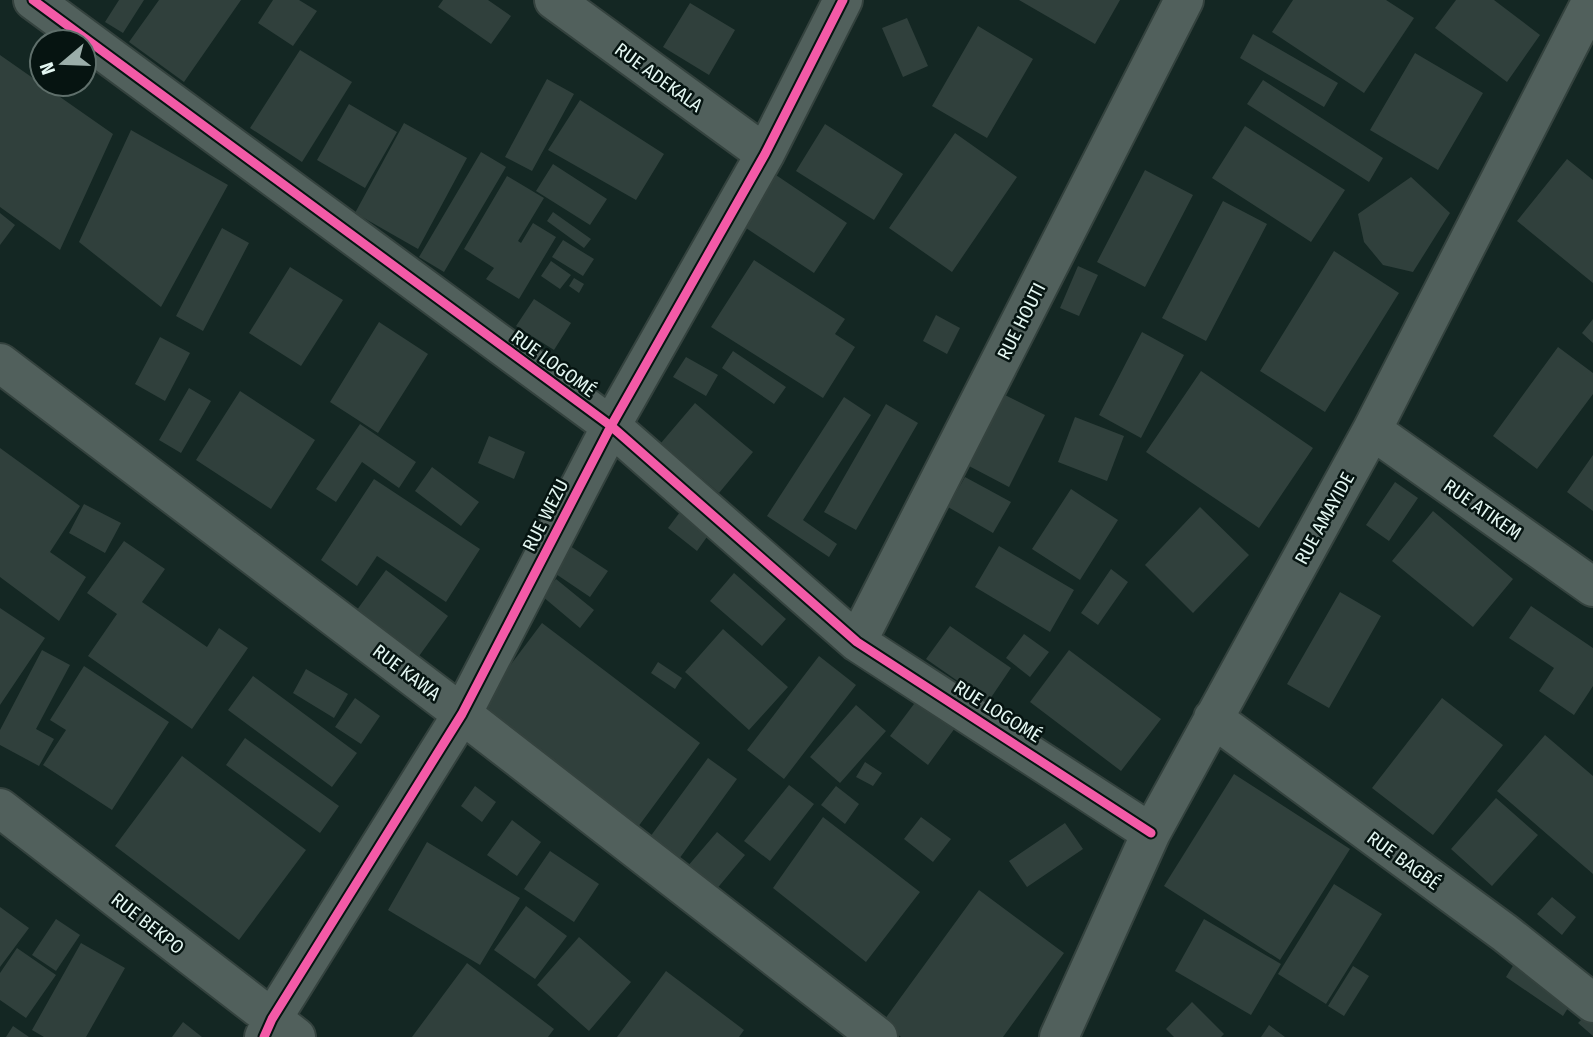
<svg xmlns="http://www.w3.org/2000/svg" width="1593" height="1037" viewBox="0 0 1593 1037" font-family="'Fira Sans Condensed',sans-serif">
<style>
.building{fill:#30403c}
.lines{fill:none;stroke-linecap:round;stroke-linejoin:round}
.street-casing{stroke:#34423e;stroke-width:42}
.street{stroke:#51605c;stroke-width:38}
.cycleway-casing{stroke:#061411;stroke-width:13}
.cycleway{stroke:#f35aa7;stroke-width:9}
.labels{text-anchor:middle;stroke-width:5;stroke-linejoin:round;paint-order:stroke}
.street-label{font-size:19px;fill:#e4f7f2;stroke:#061411}
</style>
<rect width="100%" height="100%" fill="#142723"/>
<path class="building" d="M119,0H144L123,33L105,22Z
M159,0H241L184,82L129,42Z
M273,0H299L317,11L293,46L258,23Z
M443,0H488L511,16L491,44L438,7Z
M1019,0H1120L1095,44Z
M1293,0H1386L1414,18L1364,93L1272,32Z
M1456,0H1494L1540,35L1507,82L1435,28Z
M690,3L735,30L709,75L663,47Z
M907,18L928,66L903,77L882,28Z
M978,26L1033,59L987,138L932,106Z
M1253,34L1338,83L1324,107L1240,58Z
M300,50L352,82L302,162L250,128Z
M1415,53L1483,93L1438,170L1370,130Z
M0,55L113,134L60,250L0,207Z
M547,79L574,94L532,171L505,157Z
M1263,80L1383,158L1369,182L1247,104Z
M580,100L664,154L636,200L548,150Z
M349,104L397,132L365,188L317,160Z
M404,123L467,158L418,249L355,213Z
M825,124L903,174L874,220L796,171Z
M1245,126L1345,190L1311,242L1212,178Z
M131,130L228,185L161,307L79,242Z
M955,133L1017,177L952,272L889,228Z
M481,152L506,167L444,272L419,257Z
M1567,159L1593,180V283L1517,221Z
M553,164L607,199L590,225L536,191Z
M1145,170L1193,195L1145,287L1097,262Z
M773,173L847,223L814,273L740,224Z
M507,176L544,198L518,241L521,243L533,223L556,237L519,299L486,279L494,268L464,249Z
M1411,177L1450,213L1413,272L1383,265L1364,242L1358,214Z
M1223,201L1267,224L1206,341L1162,318Z
M553,212L591,239L584,248L547,221Z
M0,213L15,225L0,245Z
M222,228L249,243L203,331L176,316Z
M563,240L594,259L583,276L552,257Z
M1334,251L1399,293L1325,412L1260,371Z
M754,260L845,319L835,334L855,347L823,398L711,327Z
M551,261L571,275L560,289L541,276Z
M1078,266L1098,275L1079,316L1060,308Z
M290,267L343,300L301,366L249,333Z
M574,278L584,284L579,293L569,286Z
M534,299L571,323L554,350L516,326Z
M936,315L960,328L947,354L923,341Z
M1593,319V343L1582,333Z
M379,322L428,354L378,433L330,402Z
M1142,332L1184,355L1141,438L1099,415Z
M160,337L190,353L165,401L135,384Z
M1558,347L1593,373V394L1537,469L1493,436Z
M733,351L786,387L774,404L722,368Z
M686,357L718,375L706,396L673,377Z
M1201,371L1313,448L1259,528L1146,452Z
M189,388L211,401L181,453L159,440Z
M240,391L315,440L271,509L196,460Z
M1005,395L1045,415L1009,487L969,466Z
M844,397L871,415L803,520L837,544L829,557L767,516Z
M695,403L753,452L719,493L661,443Z
M886,404L918,423L856,530L824,512Z
M1075,417L1124,436L1107,481L1058,462Z
M360,424L416,462L399,488L362,462L336,502L316,489Z
M489,436L525,452L514,479L478,463Z
M0,448L80,506L50,552L86,577L59,621L0,577Z
M1593,455V511L1567,492Z
M432,467L479,502L461,526L415,491Z
M965,477L1011,502L993,533L948,507Z
M374,479L480,549L446,602L377,556L357,586L321,560Z
M1395,482L1418,498L1389,541L1366,525Z
M1071,489L1118,520L1080,580L1032,549Z
M84,504L121,523L105,553L69,533Z
M1200,507L1249,555L1193,613L1145,565Z
M1433,511L1513,579L1473,627L1392,561Z
M680,512L709,534L697,551L668,528Z
M124,541L165,569L142,602L207,647L219,628L248,648L192,729L88,656L117,614L87,593Z
M567,544L608,571L590,597L550,570Z
M999,546L1074,590L1050,632L975,587Z
M1111,569L1128,582L1098,625L1081,613Z
M386,570L448,616L414,663L351,618Z
M734,573L786,619L762,646L710,601Z
M556,579L594,610L580,628L542,596Z
M1340,592L1381,616L1329,708L1287,684Z
M1531,606L1593,648V686L1574,715L1539,691L1554,668L1509,638Z
M0,608L45,638L0,705Z
M542,623L700,743L635,831L476,711Z
M950,626L1011,668L988,702L926,659Z
M723,629L788,687L749,730L685,672Z
M1024,634L1049,652L1030,677L1006,658Z
M42,650L70,665L36,729L54,739L39,766L0,745V730Z
M1069,650L1161,719L1121,771L1030,702Z
M819,656L856,685L784,779L747,750Z
M658,662L682,678L675,689L651,673Z
M84,666L169,722L112,810L43,765L66,730L50,720Z
M306,669L348,694L334,718L293,693Z
M253,676L357,753L332,787L228,710Z
M355,698L380,716L361,744L335,727Z
M1442,698L1503,745L1433,835L1372,788Z
M917,700L955,728L928,765L890,736Z
M856,705L886,731L840,783L810,757Z
M1545,735L1593,776V874L1497,791Z
M245,738L339,806L320,833L226,765Z
M182,756L306,850L239,940L115,846Z
M708,758L737,779L679,859L650,837Z
M865,762L882,773L873,786L856,777Z
M1234,774L1350,849L1280,960L1164,886Z
M789,785L814,804L770,861L744,841Z
M475,786L496,802L482,822L461,806Z
M836,786L859,804L845,824L821,805Z
M1496,798L1538,835L1492,886L1451,849Z
M823,817L920,892L866,962L773,888Z
M921,817L951,839L933,862L904,839Z
M512,820L541,842L517,876L487,855Z
M1065,823L1083,849L1027,887L1009,861Z
M717,832L745,855L715,891L687,867Z
M427,842L520,898L480,965L388,910Z
M550,851L599,884L574,922L524,889Z
M1334,884L1382,914L1326,1004L1278,974Z
M979,890L1064,953L1003,1037H901L882,1023Z
M1552,897L1576,917L1562,935L1537,914Z
M526,906L567,936L535,979L494,950Z
M0,907L29,928L0,967Z
M56,919L80,935L56,971L32,955Z
M1204,919L1281,964L1251,1015L1175,971Z
M579,937L631,982L589,1031L537,985Z
M81,943L125,968L86,1037H44L32,1030Z
M17,948L56,975L26,1018L0,1000V973Z
M467,963L554,1029L548,1037H412Z
M1514,964L1571,1003L1563,1016L1506,977Z
M1353,966L1369,976L1344,1016L1328,1006Z
M666,971L744,1030L739,1037H617Z
M1192,1002L1224,1034L1221,1037H1174L1166,1029Z
M1586,1015L1593,1021V1036L1578,1023Z
M183,1022L202,1037H172Z
M1269,1025L1285,1037H1261Z
M13,1026L29,1037H6Z"/>
<g class="lines">
<defs>
<path id="street" d="M33,0L611,426L857,642L1151,833
M554,0L765,154
M0,363L462,714L878,1037
M1372,430L1593,587
M857,642L1184,0
M1213,718L1505,933L1593,1003
M0,808L296,1037
M264,1037L272,1019L462,714L611,426L765,154L843,0
M1059,1037L1151,833L1372,430L1592,0"/>
</defs>
<use href="#street" class="street-casing"/>
<use href="#street" class="street"/>
<defs>
<path id="cycleway" d="M33,0L611,426L857,642L1151,833
M264,1037L272,1019L462,714L611,426L765,154L843,0"/>
</defs>
<use href="#cycleway" class="cycleway-casing"/>
<use href="#cycleway" class="cycleway"/>
</g>
<g class="labels">
<g class="street-label">
<text transform="translate(659 77) rotate(36)" y="7">RUE ADEKALA</text>
<text transform="translate(1021 321) rotate(-63)" y="7">RUE HOUTI</text>
<text transform="translate(554 363) rotate(36)" y="7">RUE LOGOMÉ</text>
<text transform="translate(1483 509) rotate(35)" y="7">RUE ATIKEM</text>
<text transform="translate(545 515) rotate(-63)" y="7">RUE WEZU</text>
<text transform="translate(1324 518) rotate(-61)" y="7">RUE AMAYIDE</text>
<text transform="translate(407 672) rotate(37)" y="7">RUE KAWA</text>
<text transform="translate(998 711) rotate(32)" y="7">RUE LOGOMÉ</text>
<text transform="translate(1404 860) rotate(36)" y="7">RUE BAGBÉ</text>
<text transform="translate(148 923) rotate(38)" y="7">RUE BEKPO</text>
</g>
</g>
<g transform="translate(63 63) rotate(251)"><circle r="33" fill="#061411" stroke="#5f6f6b" stroke-width="2"/>
<path d="M0-5L12 26L0 18L-12 26Z" fill="#9baeaa"/>
<text y="-10" font-size="19" font-weight="bold" text-anchor="middle" fill="#e4f7f2">N</text>
</g>
</svg>
